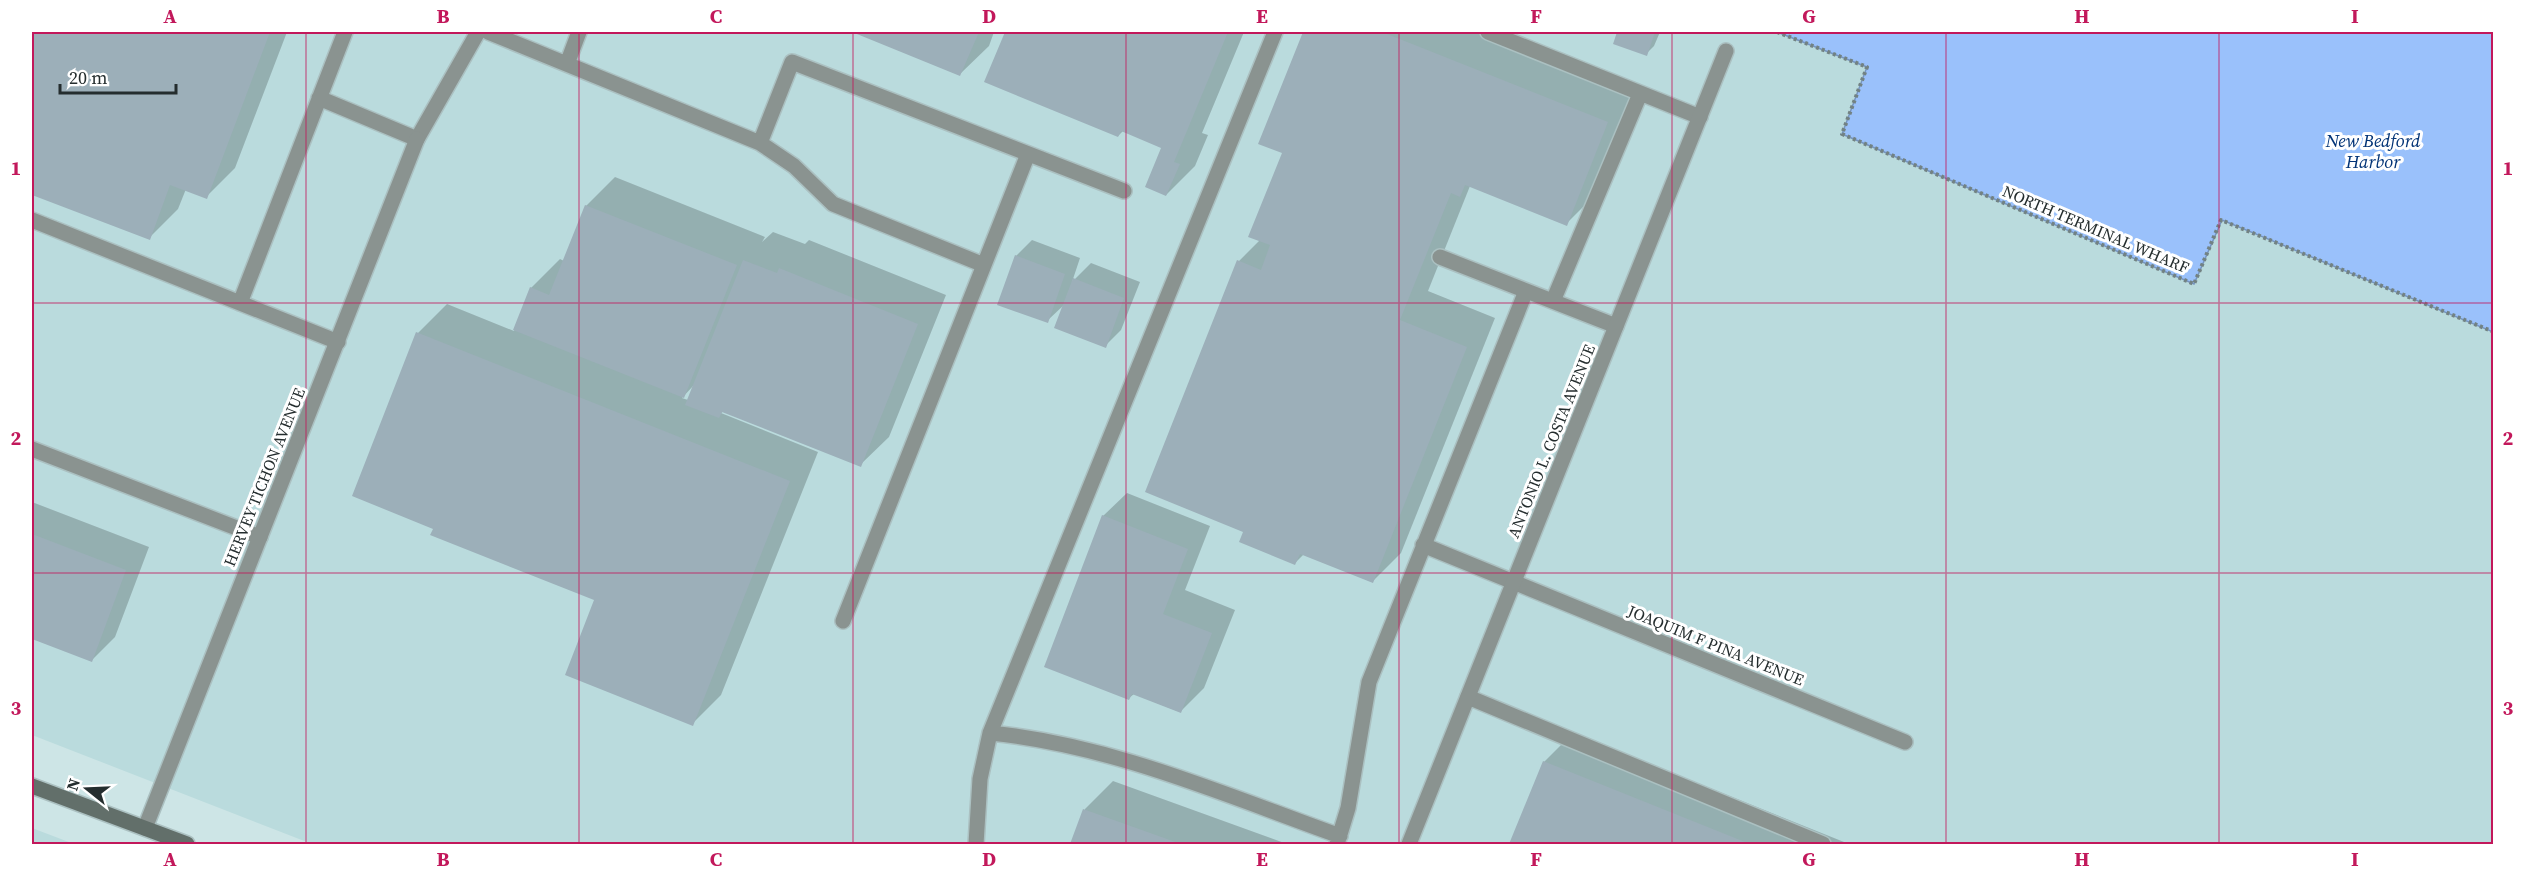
<svg xmlns="http://www.w3.org/2000/svg" width="2525" height="876" viewBox="0 0 2525 876" font-family="'Source Serif 4',serif">
<style>
.built{fill:#badbdd}
.water{fill:#9ac1fb;stroke:#7795be;stroke-width:1.5}
.shadow{fill:#0003;fill-rule:evenodd}
.building{fill:#9cafb9}
.lines{fill:none;stroke-linecap:round;stroke-linejoin:round}
.lane-casing{stroke:#abc0c1;stroke-width:18}
.street-casing{stroke:#abc0c1;stroke-width:18}
.secondary-casing{stroke:#abc0c1;stroke-width:18}
.path{stroke:#728283;stroke-width:4;stroke-dasharray:3 3;stroke-linecap:butt}
.lane{stroke:#8a9390;stroke-width:15}
.street{stroke:#8a9390;stroke-width:15}
.secondary{stroke:#626f6a;stroke-width:15}
.grid{fill:none;stroke:#c2185b;stroke-width:1.5;stroke-opacity:0.55}
.labels{text-anchor:middle;stroke-width:6;stroke-linejoin:round;paint-order:stroke}
.street-label{font-size:16px;fill:#242d2e;stroke:#fff}
.water-label{font-size:18px;font-style:italic;fill:#023376;stroke:#fff}
.neatline{fill:none;stroke:#c2185b;stroke-width:2}
.grid-label{font-size:20px;text-anchor:middle;font-weight:bold;fill:#c2185b}
</style>
<rect width="100%" height="100%" fill="#cde5e6"/>
<path class="built" d="M32,32H1777L1867,67L1843,134L2193,284L2221,220L2493,332V844H312L32,735Z
M32,828L74,844H32Z"/>
<path class="water" d="M1777,32H2493V332L2222,220L2194,284L1842,134L1867,67Z"/>
<path class="shadow" d="M32,32H287L235,168L206,197L186,189L178,209L149,238L32,193Z
M856,32H994L989,46L960,74Z
M1007,32H1244L1202,133L1208,135L1195,166L1166,195L1163,147L1123,131L1118,136L986,81Z
M1305,32H1482L1636,93L1595,195L1566,224L1470,186L1428,291L1495,318L1401,553L1372,582L1304,554L1295,563L1245,531L1239,261L1260,240L1283,152L1260,143Z
M1619,32H1660L1654,46L1646,54L1615,43Z
M615,177L765,237L762,242L773,232L805,244L809,240L946,295L889,437L860,465L724,411L721,413L818,452L721,695L692,724L596,600L434,528L418,333L447,304L514,331L531,288L560,259L564,261L586,206ZM694,385L688,400L682,398Z
M1032,240L1080,258L1072,282L1091,263L1140,282L1121,330L1105,346L1065,304L1047,321L1016,256Z
M1127,493L1210,526L1185,590L1235,610L1204,688L1180,712L1134,694L1129,698L1103,516Z
M32,502L149,547L115,637L92,660L32,637Z
M1573,733L1849,844H1510L1544,762Z
M1113,781L1287,844H1072L1085,809Z"/>
<path class="building" d="M32,32H270L207,199L170,185L150,240L32,195Z
M852,32H979L960,76Z
M1005,32H1228L1174,162L1180,164L1166,196L1145,187L1161,148L1121,131L1118,137L984,82Z
M1303,32H1382L1608,122L1567,226L1465,185L1460,197L1451,193L1400,320L1467,347L1373,583L1300,554L1295,565L1239,542L1243,532L1145,492L1237,260L1261,270L1270,245L1248,237L1282,153L1258,144Z
M1617,32H1655L1647,56L1613,44Z
M585,205L737,265L684,398L513,330L530,287L549,295Z
M1015,255L1065,274L1048,323L997,305Z
M743,260L777,273L779,268L918,324L861,467L722,412L719,418L685,405Z
M1073,278L1124,298L1106,348L1054,328Z
M416,332L790,481L693,726L565,675L594,600L430,535L433,529L352,496Z
M1102,515L1188,549L1163,614L1212,633L1181,713L1132,694L1129,700L1044,667Z
M32,534L126,570L92,662L32,639Z
M1543,761L1750,844H1509Z
M1083,809L1181,844H1070Z"/>
<g class="lines">
<defs>
<path id="lane" d="M488,32L760,143L794,166L833,204L984,265
M1488,32L1700,117
M567,64L579,32
M319,98L417,139L478,32
M760,143L792,62L1124,191
M32,220L338,342
M1440,257L1616,326
M1553,301L1640,94
M240,303L345,32
M32,449L260,537
M1423,545L1905,742
M843,621L1028,154
M1468,697L1823,844
M990,733C1112,745 1225,795 1340,836
M976,844L980,779L990,733L1275,32
M1337,844L1348,808L1369,682L1526,291"/>
<path id="street" d="M145,828L417,139
M1409,844L1726,51"/>
<path id="secondary" d="M32,786L187,844"/>
</defs>
<use href="#lane" class="lane-casing"/>
<use href="#street" class="street-casing"/>
<use href="#secondary" class="secondary-casing"/>
<path class="path" d="M1777,32L1867,67L1842,134L2194,284L2221,220L2494,332"/>
<use href="#lane" class="lane"/>
<use href="#street" class="street"/>
<use href="#secondary" class="secondary"/>
</g>
<path class="grid" d="M306,32V844M579,32V844M853,32V844M1126,32V844M1399,32V844M1672,32V844M1946,32V844M2219,32V844M32,303H2494M32,573H2494"/>
<g class="labels">
<g class="street-label">
<text transform="translate(2096 229) rotate(23)" y="6">NORTH TERMINAL WHARF</text>
<text transform="translate(1551 441) rotate(-68)" y="6">ANTONIO L. COSTA AVENUE</text>
<text transform="translate(264 477) rotate(-68)" y="6">HERVEY TICHON AVENUE</text>
<text transform="translate(1716 645) rotate(22)" y="6">JOAQUIM F PINA AVENUE</text>
</g>
<g class="water-label">
<text x="2373" y="147">New Bedford<tspan x="2373" dy="21">Harbor</tspan></text>
</g>
</g>
<rect width="2525" height="876" fill="none" stroke="#ffffff" stroke-width="66"/>
<g transform="translate(87 789) rotate(288)" stroke="#ffffff" stroke-width="4.5" paint-order="stroke">
<path d="M0-4.5L10 22L0 15L-10 22Z" fill="#242d2e"/>
<text y="-9" font-size="16" font-weight="bold" text-anchor="middle" fill="#242d2e">N</text>
</g>
<path d="M60 84v9h116v-9" fill="none" stroke="#242d2e" stroke-width="3"/>
<text x="69" y="84" font-size="18" fill="#242d2e" stroke="#ffffff" stroke-width="4.5" paint-order="stroke">20 m</text>
<rect x="33" y="33" width="2459" height="810" class="neatline"/>
<g class="grid-label">
<text x="170" y="23">A</text>
<text x="443" y="23">B</text>
<text x="716" y="23">C</text>
<text x="989" y="23">D</text>
<text x="1262" y="23">E</text>
<text x="1536" y="23">F</text>
<text x="1809" y="23">G</text>
<text x="2082" y="23">H</text>
<text x="2355" y="23">I</text>
<text x="16" y="175">1</text>
<text x="2508" y="175">1</text>
<text x="16" y="445">2</text>
<text x="2508" y="445">2</text>
<text x="16" y="715">3</text>
<text x="2508" y="715">3</text>
<text x="170" y="866">A</text>
<text x="443" y="866">B</text>
<text x="716" y="866">C</text>
<text x="989" y="866">D</text>
<text x="1262" y="866">E</text>
<text x="1536" y="866">F</text>
<text x="1809" y="866">G</text>
<text x="2082" y="866">H</text>
<text x="2355" y="866">I</text>
</g>
</svg>
